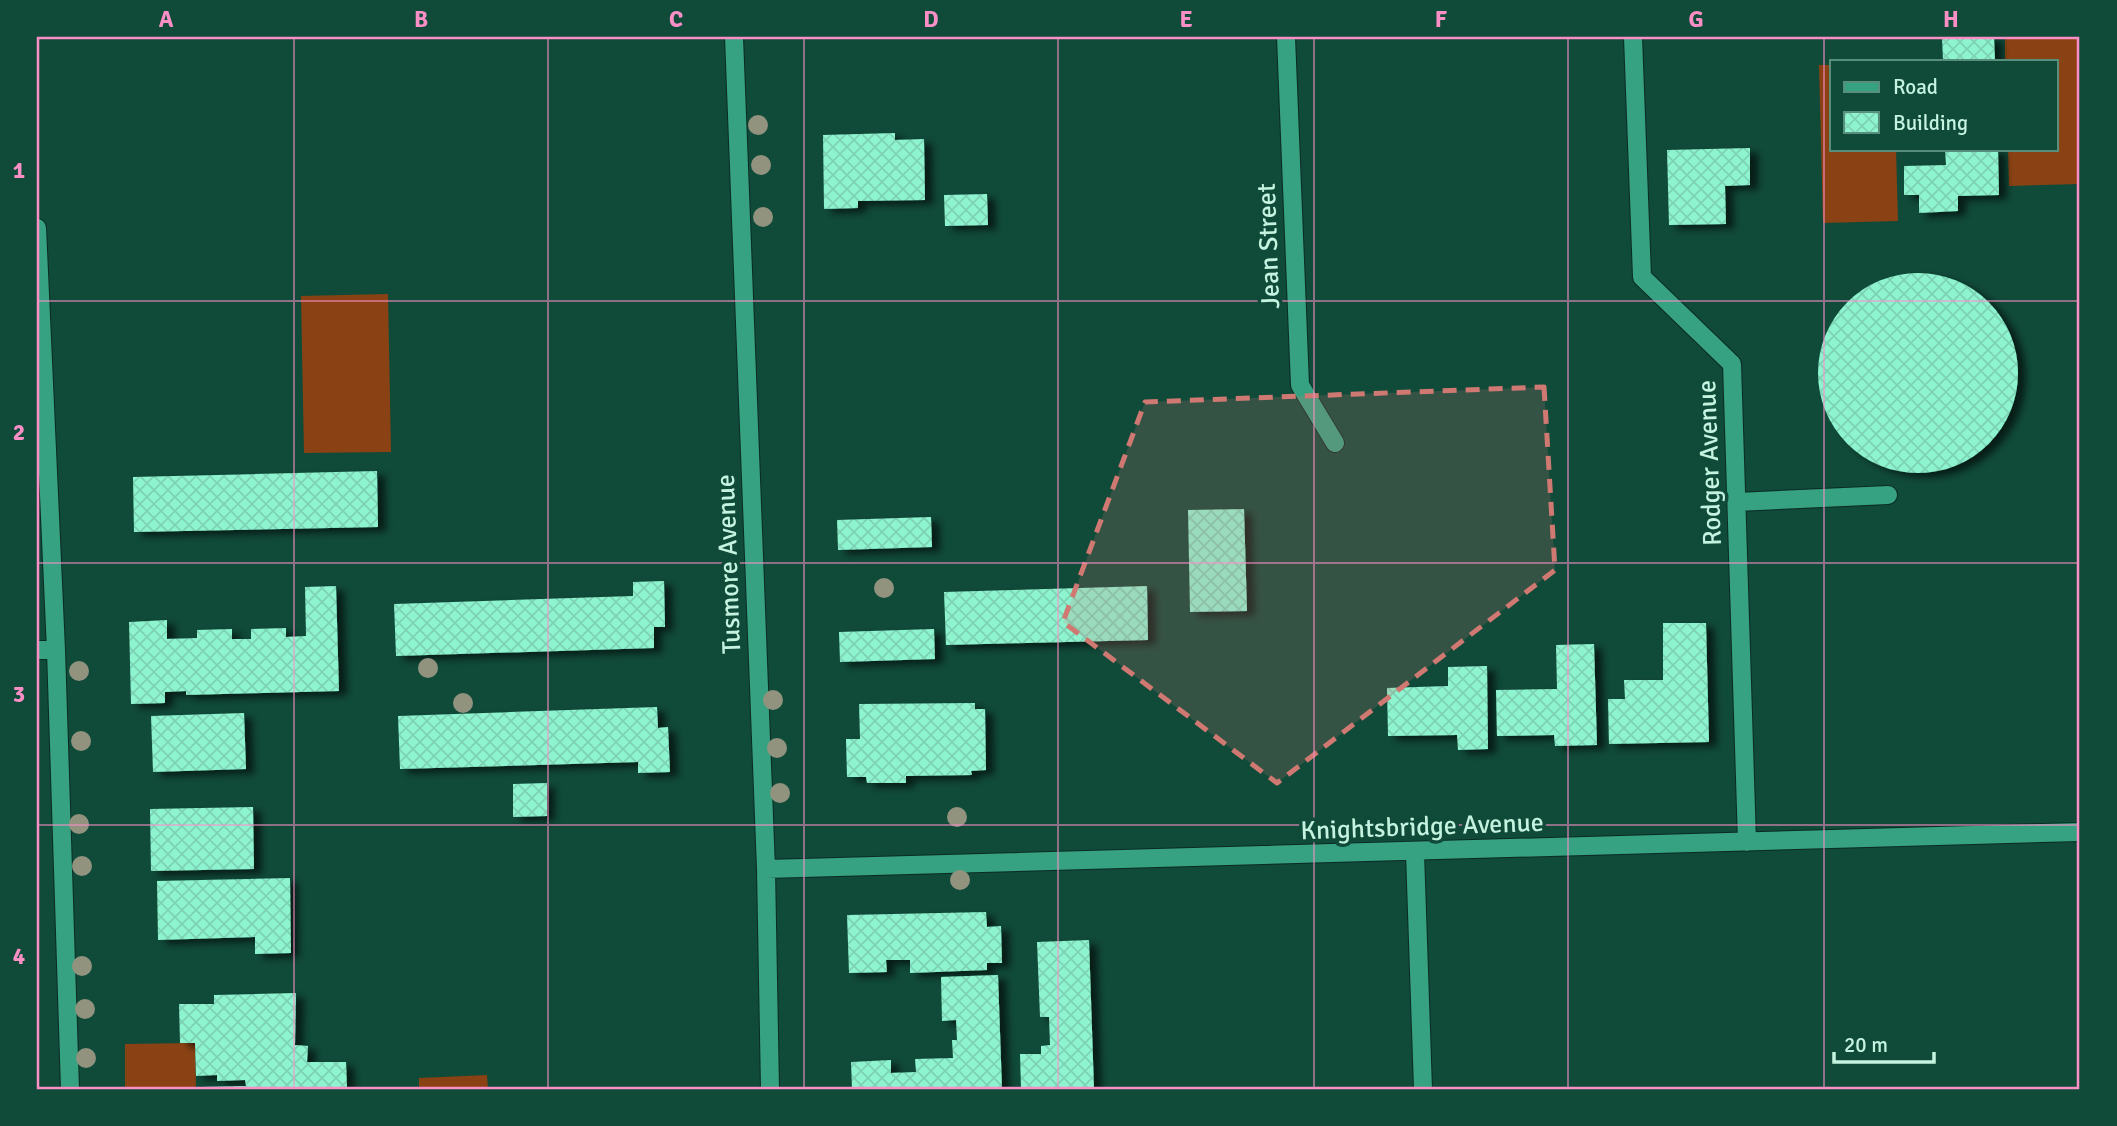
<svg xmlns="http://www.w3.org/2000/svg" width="2117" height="1126" viewBox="0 0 2117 1126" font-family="Signika,sans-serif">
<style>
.garden{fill:#8a4214}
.building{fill:url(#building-cross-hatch);filter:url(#shadow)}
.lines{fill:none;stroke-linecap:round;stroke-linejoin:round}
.minor-casing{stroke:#0b2c22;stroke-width:20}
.minor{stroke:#36a281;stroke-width:18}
.tree{fill:#91937f}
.marked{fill:#cf7972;fill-opacity:0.2;stroke:#cf7972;stroke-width:5;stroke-dasharray:14 9;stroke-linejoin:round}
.grid{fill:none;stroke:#fa8fc6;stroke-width:2;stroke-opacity:0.55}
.labels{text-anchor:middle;stroke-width:7;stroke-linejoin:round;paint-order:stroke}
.street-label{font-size:26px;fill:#c4f3e0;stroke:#104a39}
.neatline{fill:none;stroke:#fa8fc6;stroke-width:2.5}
.grid-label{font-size:23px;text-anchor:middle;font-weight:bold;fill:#fa8fc6}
</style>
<defs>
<pattern id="building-cross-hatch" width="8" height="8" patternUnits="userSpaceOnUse" patternTransform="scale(1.75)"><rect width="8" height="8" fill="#8ef4d0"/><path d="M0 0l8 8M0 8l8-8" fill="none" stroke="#7dd2b4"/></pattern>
<filter id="shadow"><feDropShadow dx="8" dy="4.5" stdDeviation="3.5" flood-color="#0009"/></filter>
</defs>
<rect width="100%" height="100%" fill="#104a39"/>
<path class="garden" d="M2005,37H2080V184L2009,186L2008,149H2056V61H2005Z
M1832,65V149H1896L1898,221L1823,223L1819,65Z
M388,294L391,452L304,453L301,296Z
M195,1043L196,1089H125V1044Z
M487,1075L488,1089H419V1078Z"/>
<path class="building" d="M1942,37H1994L1995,61H1943Z
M895,133V140L924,139L925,200L858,201V208L824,209L823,135Z
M1750,148V185L1725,186L1726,224L1669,225L1667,150Z
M1945,149H1998L1999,195L1958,196V211L1919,213V195H1904V166L1946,165Z
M987,194L988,225L945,226L944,195Z
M1818 373a100 100 0 1 1 200 0a100 100 0 1 1-200 0Z
M377,471L378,527L134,532L133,477Z
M1244,509L1247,611L1190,612L1188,510Z
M931,517L932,547L838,550L837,520Z
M664,581L665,627H654V648L396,656L394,604L633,596V582Z
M336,586L339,691L186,695V691L165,692V703L131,704L129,622L167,620V639L197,638V630L232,629V639H251V629L286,628V637L306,636L305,587Z
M1147,586L1148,640L946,645L944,592Z
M1663,623H1706L1709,742L1609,744L1608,699H1625L1624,680H1663Z
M934,629L935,659L840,662L839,632Z
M1594,644L1597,745L1555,746L1554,735L1497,736L1496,690L1557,689L1556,645Z
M1487,666L1488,749L1458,750L1457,735L1388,736L1387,688L1448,686V667Z
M975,703V709H985L986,770L971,771L972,775L906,776V783H867L866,777H847L846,739H860L859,704Z
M657,707L658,728L668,727L670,772L638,773V762L400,769L398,716Z
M244,713L246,769L153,772L151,716Z
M547,783V816L513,817V784Z
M253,807L254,869L151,871L150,809Z
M290,878L291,953L255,954V937L158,940L157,881Z
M986,912L987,927L1001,926L1002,963H987V970L910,973V960H886L887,972L849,973L847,915Z
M1089,940L1094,1089H1021L1020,1054H1041V1046L1050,1045L1049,1017H1040L1037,942Z
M998,975L1002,1089H852L851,1062L891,1060V1073L916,1072L915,1059L953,1058L952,1040H957L956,1020L942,1021L941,977Z
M296,993L295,1045L308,1046L307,1062H346L347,1089H201V1087L246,1086L245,1080L217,1081V1075L196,1076L195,1043H180L179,1004H214V995Z"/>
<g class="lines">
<defs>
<path id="minor" d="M734,37L766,869L770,1089
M1286,37L1300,385L1335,443
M1633,37L1642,277L1732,364L1747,842
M37,228L56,650L70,1089
M1737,502L1888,495
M37,650H56
M1415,853L1423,1089
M766,869L2080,832"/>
</defs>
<use href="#minor" class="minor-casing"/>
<use href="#minor" class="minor"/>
</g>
<g class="tree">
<circle cx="758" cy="125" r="10"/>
<circle cx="761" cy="165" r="10"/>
<circle cx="763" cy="217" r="10"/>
<circle cx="884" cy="588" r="10"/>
<circle cx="428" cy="668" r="10"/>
<circle cx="79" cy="671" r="10"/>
<circle cx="773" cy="700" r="10"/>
<circle cx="463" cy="703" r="10"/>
<circle cx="81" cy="741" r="10"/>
<circle cx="777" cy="748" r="10"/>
<circle cx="780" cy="793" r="10"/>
<circle cx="957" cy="817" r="10"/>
<circle cx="79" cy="824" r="10"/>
<circle cx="82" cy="866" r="10"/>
<circle cx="960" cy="880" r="10"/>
<circle cx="82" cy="966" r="10"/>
<circle cx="85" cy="1009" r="10"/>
<circle cx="86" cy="1058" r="10"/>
</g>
<path class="marked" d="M1544,387L1555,570L1277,783L1063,622L1145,402Z"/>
<path class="grid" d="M294,37V1089M548,37V1089M804,37V1089M1058,37V1089M1314,37V1089M1568,37V1089M1824,37V1089M37,301H2080M37,563H2080M37,825H2080"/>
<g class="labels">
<g class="street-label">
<text transform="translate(1268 246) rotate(-92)" y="9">Jean Street</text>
<text transform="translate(1709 463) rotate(-92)" y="9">Rodger Avenue</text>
<text transform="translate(728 564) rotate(-92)" y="9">Tusmore Avenue</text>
<text transform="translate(1422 826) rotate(-2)" y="9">Knightsbridge Avenue</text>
</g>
</g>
<rect width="2117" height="1126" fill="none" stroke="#104a39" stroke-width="77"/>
<rect x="1830" y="60" width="228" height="91" fill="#104a39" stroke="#588e7c" stroke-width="2"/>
<rect x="1844" y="82" width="35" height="10" fill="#36a281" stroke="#588e7c" stroke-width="2"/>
<text x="1893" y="94" font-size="21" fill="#c4f3e0">Road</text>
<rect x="1844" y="112" width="35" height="21" fill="url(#building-cross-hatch)" stroke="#588e7c" stroke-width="2"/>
<text x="1893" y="130" font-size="21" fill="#c4f3e0">Building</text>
<path d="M1834 1052v10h100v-10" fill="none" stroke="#c4f3e0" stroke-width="3.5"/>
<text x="1844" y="1052" font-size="21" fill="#c4f3e0" stroke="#104a39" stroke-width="5" paint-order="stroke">20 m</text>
<rect x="38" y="38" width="2040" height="1050" class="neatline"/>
<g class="grid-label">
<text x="166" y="27">A</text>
<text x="421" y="27">B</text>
<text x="676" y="27">C</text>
<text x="931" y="27">D</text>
<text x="1186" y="27">E</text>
<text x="1441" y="27">F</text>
<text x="1696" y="27">G</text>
<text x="1951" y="27">H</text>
<text x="19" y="178">1</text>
<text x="19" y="440">2</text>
<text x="19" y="702">3</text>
<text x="19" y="964">4</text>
</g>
</svg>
